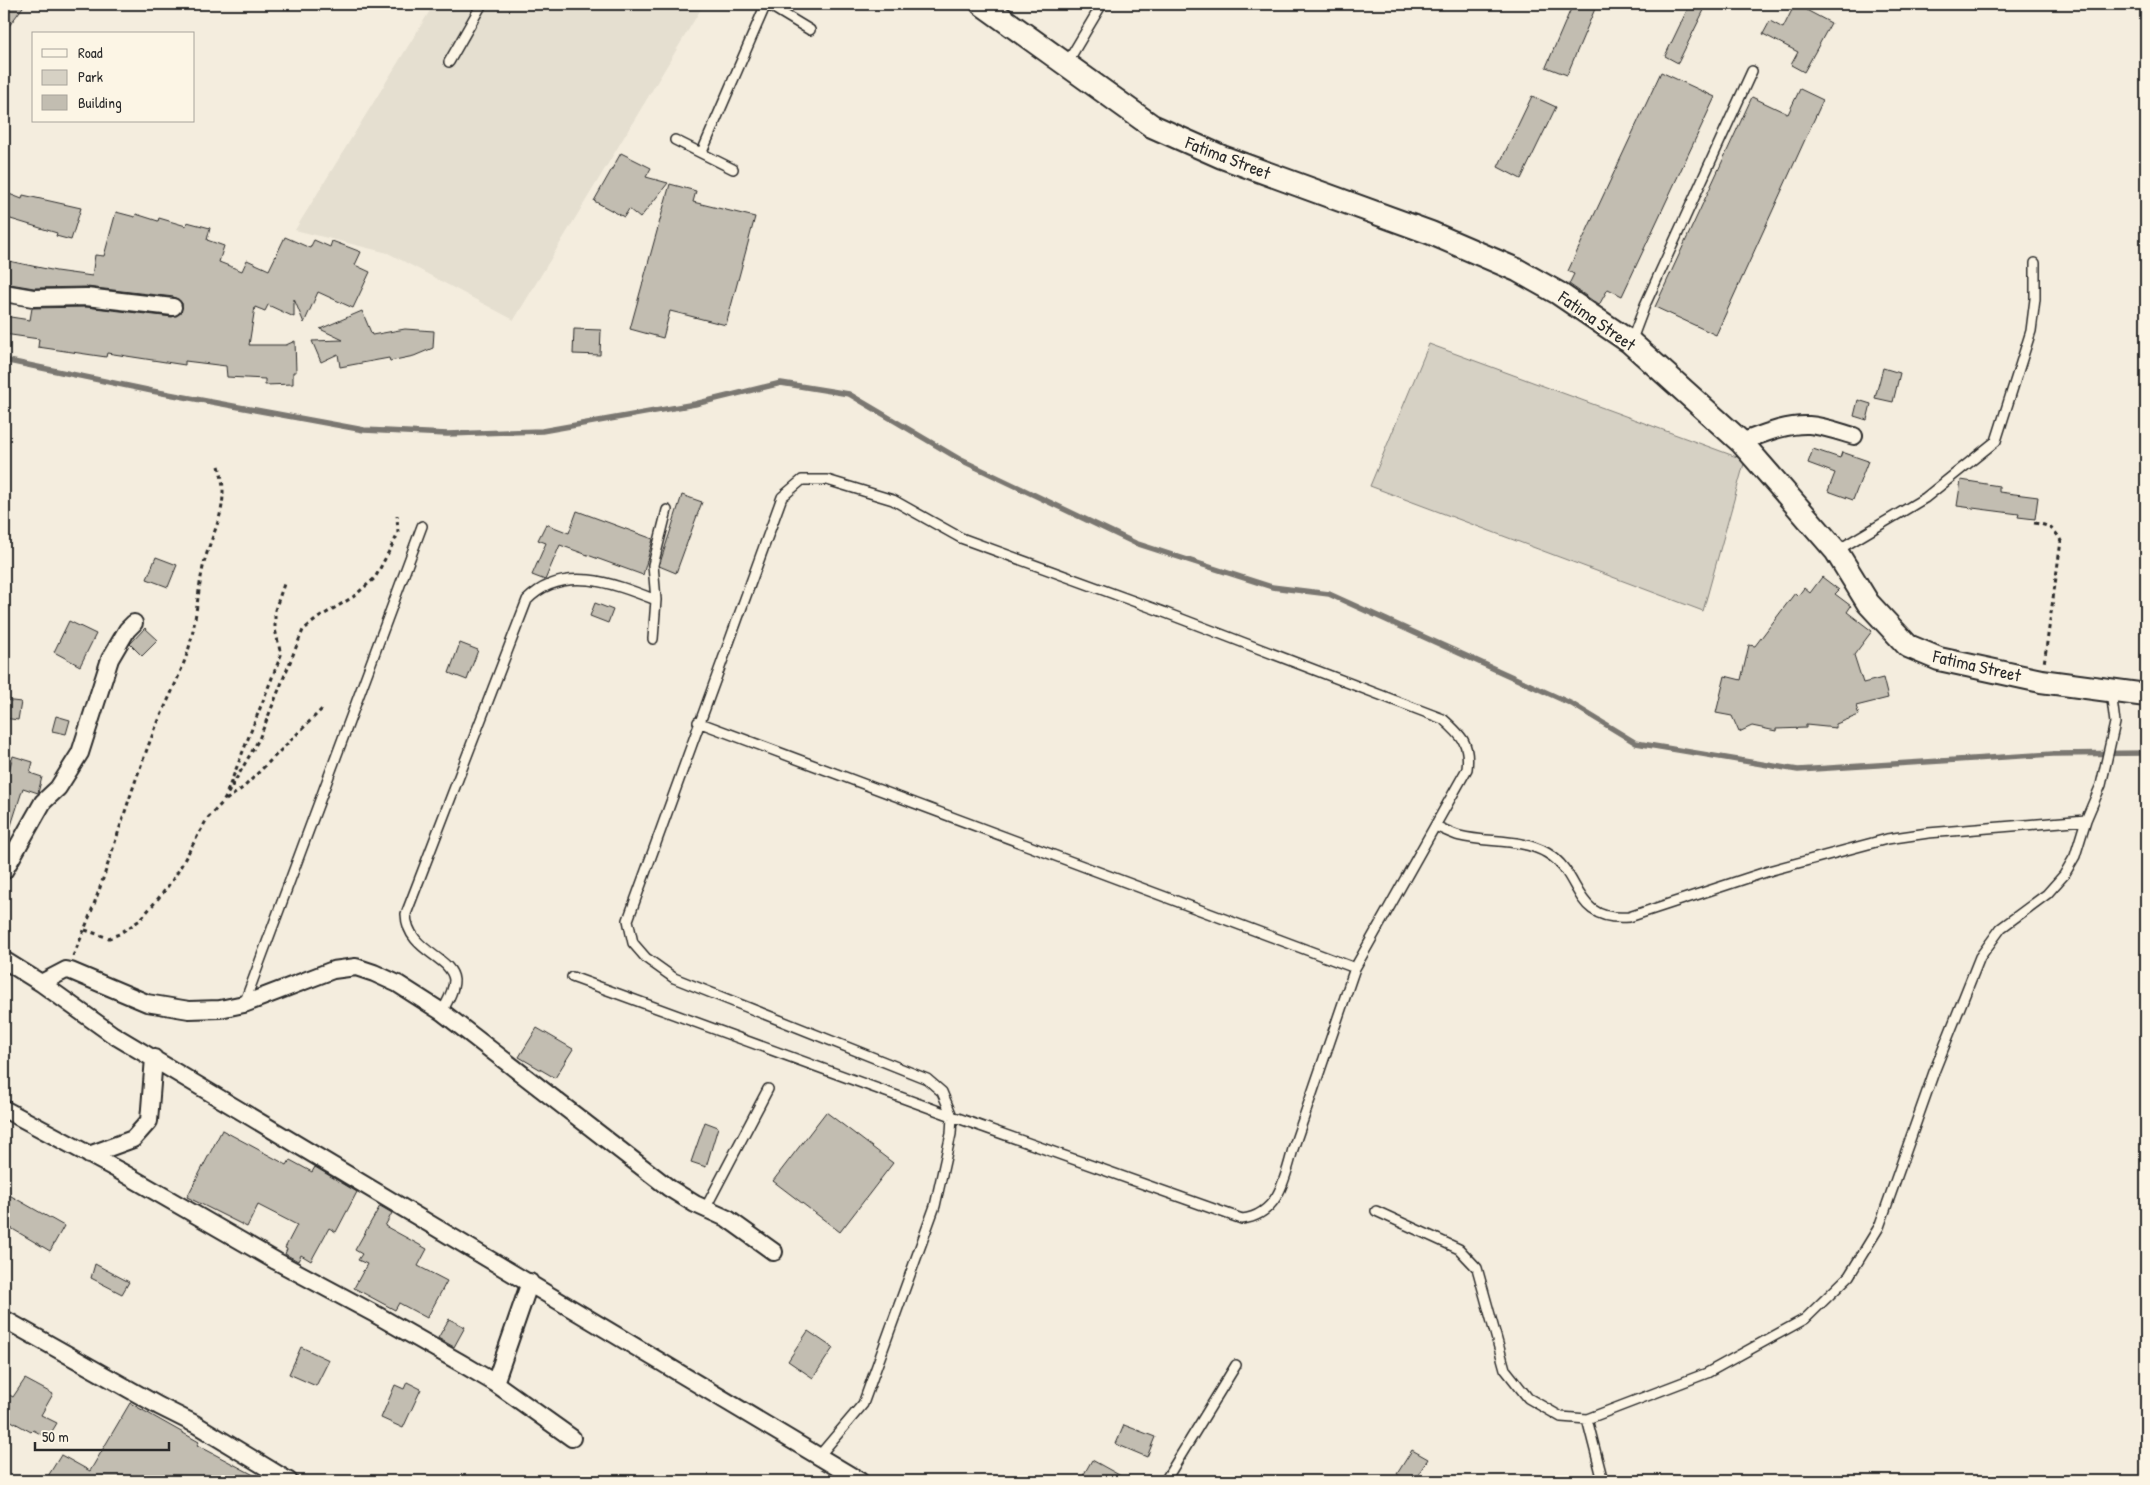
<svg xmlns="http://www.w3.org/2000/svg" width="2150" height="1485" viewBox="0 0 2150 1485" font-family="'Patrick Hand',sans-serif">
<style>
.built{fill:#e5dfd0}
.green{fill:#d6d1c4;stroke:#807e78}
.lines{fill:none;stroke-linecap:round;stroke-linejoin:round}
.stream{stroke:#7a7771;stroke-width:5.5}
.building{fill:#c2bdb1;stroke:#2b2b2b}
.lane-casing{stroke:#2b2b2b;stroke-width:12}
.street-casing{stroke:#2b2b2b;stroke-width:20}
.secondary-casing{stroke:#2b2b2b;stroke-width:26}
.path{stroke:#2b2b2b;stroke-width:3;stroke-dasharray:4 4;stroke-linecap:butt}
.lane{stroke:#fcf5e5;stroke-width:9}
.street{stroke:#fcf5e5;stroke-width:16}
.secondary{stroke:#fcf5e5;stroke-width:22}
.labels{text-anchor:middle;stroke-width:5;stroke-linejoin:round;paint-order:stroke}
.street-label{font-size:18px;fill:#2b2b2b;stroke:#fcf5e5}
</style>
<rect width="100%" height="100%" fill="#f4edde"/>
<filter id="ink" filterUnits="userSpaceOnUse"><feTurbulence type="fractalNoise" baseFrequency=".02" numOctaves="2"/><feDisplacementMap in="SourceGraphic" scale="10" xChannelSelector="R" yChannelSelector="G"/><feConvolveMatrix kernelMatrix="1 2 1 2 8 2 1 2 1" color-interpolation-filters="sRGB"/></filter>
<g filter="url(#ink)">
<path class="built" d="M434,4H704L514,320L388,253L295,230Z"/>
<path class="green" d="M1429,344L1745,460L1703,611L1370,486Z"/>
<g class="lines">
<path class="stream" d="M4,360L152,391L364,430L447,434L542,431L695,404L781,383L849,394L961,460L1135,543L1272,587L1329,594L1572,704L1636,743L1798,770L2053,754L2146,753"/>
</g>
<path class="building" d="M4,4H25L4,33Z
M1573,4H1597L1567,75L1546,67Z
M1690,4H1707L1678,63L1665,56Z
M1795,4L1831,23L1804,72L1791,65L1798,52L1763,34L1770,21L1783,28Z
M1661,72L1715,97L1622,296L1608,289L1599,305L1569,284L1574,274L1568,271Z
M1800,89L1823,100L1716,335L1655,307L1752,97L1788,114Z
M1532,96L1556,107L1521,179L1498,167Z
M621,153L651,168L646,177L668,183L640,218L629,209L624,217L594,201Z
M670,184L696,191L693,202L755,217L726,325L670,311L663,338L630,329Z
M4,192L22,199L23,195L81,208L71,240L56,236L57,233L4,217Z
M116,212L135,217L136,214L158,221L159,218L186,226L187,222L210,228L207,240L224,246L219,262L242,271L247,260L269,270L285,237L310,248L314,240L330,247L332,241L348,247L361,252L355,265L370,272L353,308L318,292L304,323L294,299V317L268,305L265,311L255,307L249,345H286L295,341L296,372H293V384L265,385V379L227,377L226,366L185,361V365L107,353L106,357L38,347L39,339L4,334V316L30,320L32,308L86,307L172,317L181,313L182,303L174,297L87,287L34,288L4,283V260L56,271L92,276L95,255L104,256Z
M362,311L372,335L405,329L434,331L433,348L414,356L390,361L389,358L340,367L338,354L321,362L312,341L343,340L320,329Z
M574,329L601,330L600,355L573,354Z
M1883,368L1900,373L1893,402L1875,398Z
M1858,400L1871,404L1867,420L1854,416Z
M1813,449L1840,458L1842,452L1868,461L1853,500L1828,491L1835,473L1808,463Z
M1961,480L1999,486V492L2038,497L2035,519L2018,517L2019,514L1957,506Z
M682,495L702,502L676,573L659,566Z
M577,511L653,539L643,575L560,545L545,580L532,575L546,543L538,540L546,524L569,533Z
M156,557L177,565L168,587L147,579Z
M1822,577L1839,590L1835,594L1851,606L1847,612L1872,631L1854,655L1863,683L1883,678L1888,698L1856,706L1859,715L1836,724V728L1806,725V728L1776,729V731L1752,726L1739,732L1732,716L1716,713L1725,676L1741,680L1749,645L1755,646L1795,593L1798,596L1804,588L1810,593Z
M595,603L613,610L608,623L590,616Z
M69,621L96,634L80,666L54,652Z
M145,628L158,640L142,656L130,644Z
M460,643L478,650L467,680L449,673Z
M4,700L21,702L18,720L4,718Z
M56,716L70,720L66,734L52,731Z
M13,756L33,762L30,773L42,777L38,793L23,788L7,838H4V788Z
M537,1028L573,1049L555,1078L519,1057Z
M826,1112L893,1163L840,1232L773,1181Z
M705,1122L718,1127L706,1167L691,1162Z
M222,1130L287,1165L290,1160L312,1172L315,1167L357,1192L336,1232L329,1228L311,1261L301,1255L298,1261L285,1254L287,1249L285,1248L297,1225L258,1205L247,1227L187,1197Z
M4,1192L64,1226L50,1251L4,1224Z
M380,1206L392,1213L385,1226L427,1249L418,1266L447,1281L427,1318L399,1303L395,1310L354,1288L367,1264L358,1260L362,1254L355,1250Z
M95,1264L129,1282L122,1294L91,1278Z
M449,1319L465,1327L454,1347L438,1338Z
M808,1331L833,1348L813,1378L788,1361Z
M301,1347L329,1360L316,1386L289,1374Z
M25,1379L53,1394L41,1415L57,1423L48,1438L33,1430L31,1432L4,1417V1392L13,1397Z
M407,1382L421,1389L403,1428L381,1418L395,1385L404,1389Z
M130,1403L199,1442L197,1445L265,1481H45L61,1455L90,1471Z
M1124,1425L1155,1437L1147,1457L1116,1444Z
M1412,1450L1428,1459L1414,1481H1408L1397,1474Z
M1092,1460L1130,1481H1080Z"/>
<g class="lines">
<defs>
<path id="lane" d="M767,4L810,30
M449,62L482,4
M1067,63L1102,4
M675,140L733,169
M702,152L766,4
M1631,342L1645,305L1752,71
M1836,551L1925,498L1996,441L2031,331L2035,299V263
M653,639L656,600L653,565L667,510
M698,722L1355,968
M1435,826C1443,829 1452,834 1460,836C1487,843 1522,838 1547,853C1584,875 1571,922 1629,917L1772,870L1887,839L1928,833L2086,820
M572,977L952,1116L1242,1219C1278,1215 1285,1179 1293,1149L1355,968L1467,769C1470,743 1462,736 1443,719L1166,613L961,538L893,500L827,480H802L782,497L628,920L633,943L646,958L674,978L927,1079L942,1092L952,1116L951,1134L935,1206L863,1404L819,1456
M244,1004L422,526
M442,1012C447,1002 454,991 454,980C452,956 407,952 406,914L527,600C563,563 615,584 656,600
M705,1209L768,1089
M1376,1211L1459,1249L1477,1268L1505,1369L1528,1398L1561,1417L1587,1419L1707,1373L1805,1319L1849,1276L1879,1227L1934,1072L1980,957L2001,928L2047,894L2064,875L2075,856L2086,820L2101,785L2115,723L2111,691
M1587,1419L1603,1481
M1165,1481L1236,1365"/>
<path id="street" d="M4,293L33,298L86,297L173,307
M1741,442C1763,434 1785,424 1809,425C1824,426 1840,432 1854,436
M4,871L43,802L58,788L80,753L110,659L127,630L134,623
M4,960L41,983L66,970L71,971L147,1003L189,1010L220,1009L244,1004L333,970L356,967L374,973L398,984L442,1012L669,1188L695,1204L728,1219L774,1252
M41,983L112,1034L860,1481
M4,1109L118,1170L276,1261L375,1314L461,1363L495,1383L572,1438
M89,1155L133,1139L149,1121L154,1058
M4,1319L159,1406L195,1424L289,1481
M495,1383L530,1282"/>
<path id="secondary" d="M982,4L1152,126L1222,157L1431,233L1517,270L1558,293L1630,342L1741,442L1836,551L1868,603L1908,646L1939,659L2041,681L2146,695"/>
</defs>
<use href="#lane" class="lane-casing"/>
<use href="#street" class="street-casing"/>
<use href="#secondary" class="secondary-casing"/>
<path class="path" d="M2034,523C2048,525 2054,528 2061,541L2044,664
M227,792L281,655L275,629V610L285,581
M226,800L244,787L323,708
M85,930L109,938L119,934L140,920L162,894L176,875L207,819L223,802L259,739L303,630L318,618L353,597L375,578L398,534L397,515
M73,956C103,890 120,820 146,752C158,718 177,685 188,651C196,625 197,598 202,572C210,531 232,511 219,466"/>
<use href="#lane" class="lane"/>
<use href="#street" class="street"/>
<use href="#secondary" class="secondary"/>
</g>
</g>
<g class="labels">
<g class="street-label">
<text transform="translate(1228 158) rotate(21)" y="6">Fatima Street</text>
<text transform="translate(1597 321) rotate(35)" y="6">Fatima Street</text>
<text transform="translate(1977 666) rotate(13)" y="6">Fatima Street</text>
</g>
</g>
<rect width="2150" height="1485" fill="none" stroke="#fcf5e5" stroke-width="20"/>
<rect x="10" y="10" width="2130" height="1465" fill="none" stroke="#2b2b2b" stroke-width="2" filter="url(#ink)"/>
<rect x="32" y="32" width="162" height="90" fill="#fcf5e5" stroke="#a8a49b"/>
<rect x="42" y="49" width="25" height="8" fill="#fcf5e5" stroke="#a8a49b"/>
<text x="78" y="58" font-size="15" fill="#2b2b2b">Road</text>
<rect x="42" y="70" width="25" height="15" fill="#d6d1c4" stroke="#a8a49b"/>
<text x="78" y="82" font-size="15" fill="#2b2b2b">Park</text>
<rect x="42" y="95" width="25" height="15" fill="#c2bdb1" stroke="#a8a49b"/>
<text x="78" y="108" font-size="15" fill="#2b2b2b">Building</text>
<path d="M35 1442v8h134v-8" fill="none" stroke="#2b2b2b" stroke-width="2.5"/>
<text x="42" y="1442" font-size="15" fill="#2b2b2b" stroke="#fcf5e5" stroke-width="4" paint-order="stroke">50 m</text>
</svg>
